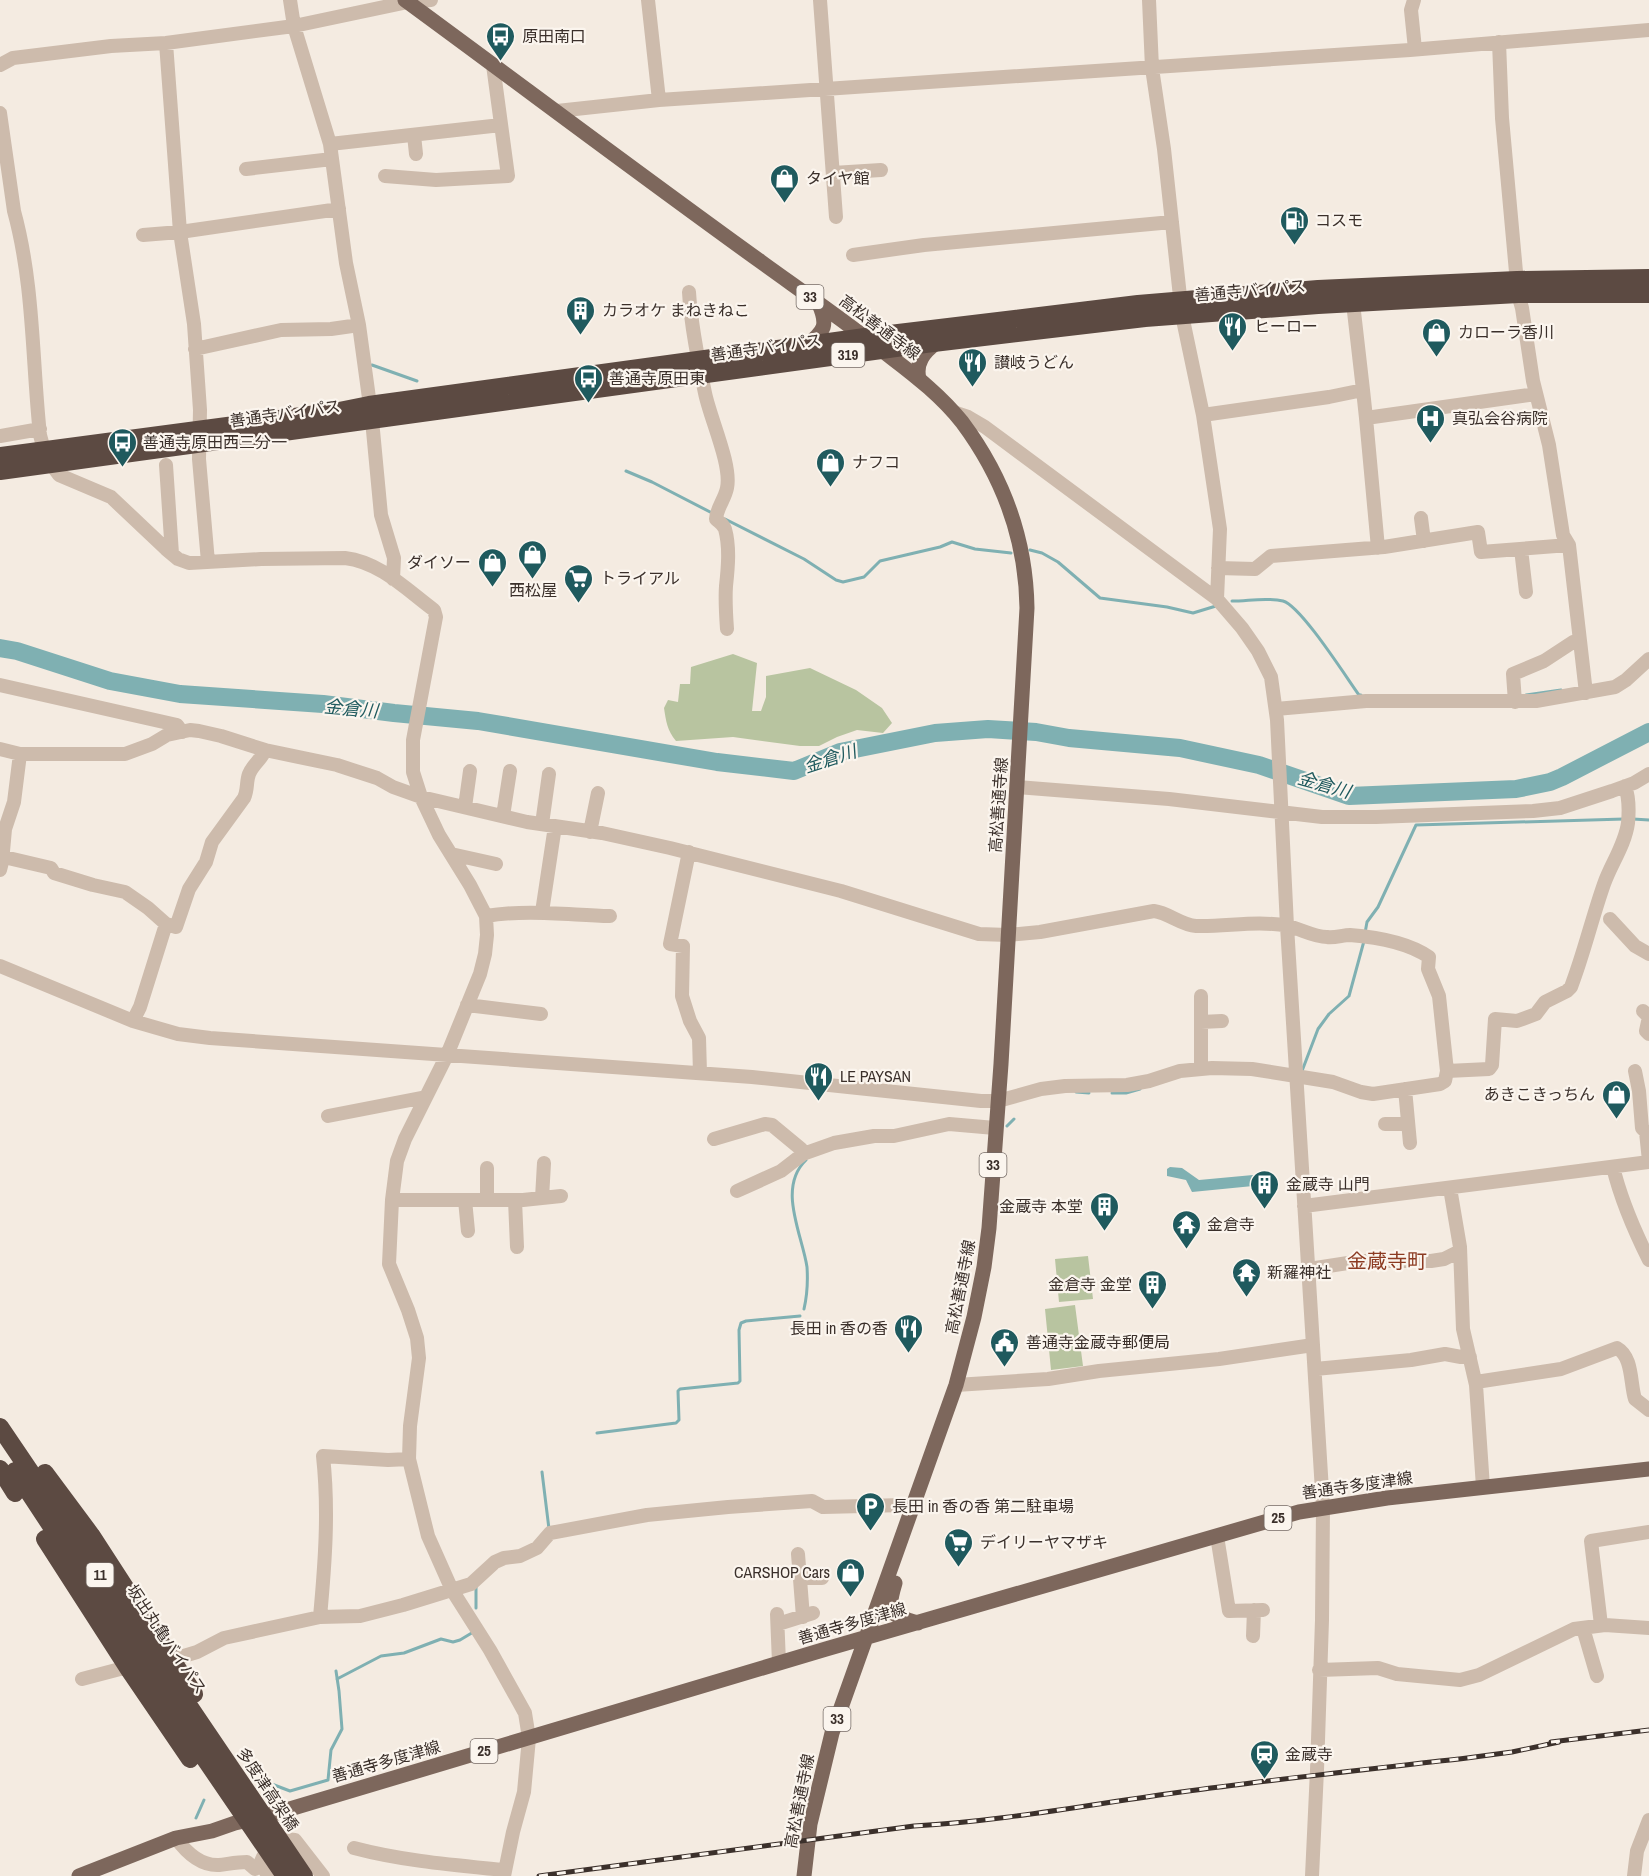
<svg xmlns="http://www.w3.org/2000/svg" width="1649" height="1876" viewBox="0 0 1649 1876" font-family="'Archivo Narrow','Noto Sans JP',sans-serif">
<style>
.green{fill:#b8c4a0}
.water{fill:#7fb0b2}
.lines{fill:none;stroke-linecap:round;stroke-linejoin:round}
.stream{stroke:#7fb0b2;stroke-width:3}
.river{stroke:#7fb0b2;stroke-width:18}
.minor{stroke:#cdbbac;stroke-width:14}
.major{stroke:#7d675c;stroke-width:15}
.highway{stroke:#5c4a42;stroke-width:18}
.rail-casing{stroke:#3b302b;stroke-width:5}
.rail{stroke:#fbf5ee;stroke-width:3;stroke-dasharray:9;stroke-linecap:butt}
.labels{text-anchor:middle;stroke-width:4.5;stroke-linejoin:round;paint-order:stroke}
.shield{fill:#fbf5ee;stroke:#756b66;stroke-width:1.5}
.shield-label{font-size:15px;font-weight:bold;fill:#3b302b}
.poi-label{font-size:16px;fill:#3b302b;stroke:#fbf5ee;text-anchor:start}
.street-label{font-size:16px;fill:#3b302b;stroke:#fbf5ee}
.water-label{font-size:18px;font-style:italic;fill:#1f5a5e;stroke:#fbf5ee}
.quarter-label{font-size:20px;fill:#8c3b22;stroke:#fbf5ee}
</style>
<rect width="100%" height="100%" fill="#f4ebe1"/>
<path class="green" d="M733,654L757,663L752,711H761L766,697V676L810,668L856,690L882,708L892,723L883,733L857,730L837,737L819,746H800L733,737L676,741C667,730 666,721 664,708L668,700L678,702L680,684H690L691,667Z
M1088,1256L1093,1299L1059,1302L1055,1259Z
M1075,1305L1083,1366L1051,1370L1045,1309Z"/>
<path class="water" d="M1170,1167L1182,1168L1199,1180L1253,1175V1186L1192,1192L1186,1180L1167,1176V1169Z"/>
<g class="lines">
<path class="stream" d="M372,365L417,381
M626,471L652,482L714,514
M725,519L804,559L836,580L843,582L864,577L880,561L940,547L952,542L975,549L1011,553
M1030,550L1042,553L1058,562L1100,598L1167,607L1193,613L1216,606
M1232,601C1248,601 1267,597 1283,601C1301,606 1346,677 1359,695H1361
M1526,695L1561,690
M1633,819L1649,820
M1365,933L1367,922L1378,907L1416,825L1624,819
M1302,1071L1318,1029L1329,1014L1349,996L1364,941
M1076,1092L1089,1093
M1112,1093H1126L1140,1089
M1007,1126L1014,1119
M804,1309C807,1296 808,1282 807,1267C802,1234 777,1188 806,1160
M597,1433L676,1423L679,1420L678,1391L680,1389L738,1383L740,1381L739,1330L741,1323L746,1321L800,1316
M542,1472L549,1529
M476,1587V1608
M337,1679L381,1656L404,1653L441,1639L453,1642L460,1640L475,1631
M269,1783L290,1791L328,1780L331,1750L342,1729L339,1691L336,1671
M196,1818L204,1800"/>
<path class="river" d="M0,648L17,651L110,681L180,694L323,704L394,713L478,721L717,762L794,771L840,752L935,733L988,729L1036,732L1069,738L1180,748L1259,765L1349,796L1516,789L1550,782L1562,777L1649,732"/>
<path class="minor" d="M290,0L294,26L330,144L346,263L359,325L372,420L381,515L394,558L393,579
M648,0L659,100
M820,0L836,217
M1149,0L1152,68L1164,149L1182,315L1203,415L1220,529L1217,599
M1414,0L1411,10L1415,49
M1499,42L1502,118L1518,294L1522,308L1533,381L1549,445L1563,535L1569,545L1586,693
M166,43L180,232L194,324L200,410L199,459L208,562
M0,65L13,58L111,46L166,43L294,26L408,2L431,0
M557,111L659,100L1410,50L1649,30
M0,113L14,211C34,284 32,360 40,435L44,450L51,464L59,475L111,497L166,549L178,559L189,563L261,559L345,558C380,562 407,590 434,610L436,617L413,740V772L421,797L439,835L470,885L486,916L487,935L485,954L480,974L447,1055L405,1139L397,1161L392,1200L389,1264L408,1310L417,1338L419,1358L410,1426L409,1459L428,1536L452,1590L490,1650L525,1713L529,1738L524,1792L513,1832L504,1876
M414,135L416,154
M330,144L501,125
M246,169L332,159
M833,173L881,170
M385,176L436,180L508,176L493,65
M143,235L180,232L339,209
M853,255L924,245L1172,222
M689,292C691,326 698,360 705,393C710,418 732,465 727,488C725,499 717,507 716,519C719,522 723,524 725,529C730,547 728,568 726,586C725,600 726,615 727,629
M1353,303L1363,390
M195,349L281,330L331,329L359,325
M953,412L968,417L985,427L1217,599L1242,628L1258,651L1271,677L1277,720L1287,926L1323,1507L1322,1620L1317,1770L1312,1876
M1203,415L1329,397L1363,390L1366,418L1536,394
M1366,418L1378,548
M0,436L40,429
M166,465L172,554
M1421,518L1424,541
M1521,549L1526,592
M1218,568L1255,569L1271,556L1384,547L1478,532L1481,552L1569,545
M0,685L177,725L182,732
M1515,702L1513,674L1544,661L1573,642L1580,641
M1276,709L1366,701H1536L1615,687L1626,680L1649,659
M0,749L20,754H125L152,744L167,735L190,730L199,731L221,736L265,750L337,765L377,778L393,787L421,797L527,822L602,833L670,848L841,891L979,934L1008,935L1040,932L1154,911C1169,913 1181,925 1196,926C1227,927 1257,920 1288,926C1301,929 1314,937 1327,937C1335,938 1343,935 1350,935C1376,937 1407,942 1429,957L1428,969L1439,996L1447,1071
M1017,787L1169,799L1322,817H1376L1533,811L1560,808L1612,791L1634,783L1649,774
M465,807L470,771
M503,816L510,771
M542,824L549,774
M590,832L598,793
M689,852L670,944L683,946L682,996L690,1021L699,1038L700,1073
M451,854L496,864
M0,856L51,868L54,873L93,885L125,892L148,908L166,924L176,927L189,889L206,862L212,842L244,798C248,790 246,782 249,774C253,764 262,759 265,750
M0,870L2,862L5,829L14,802L20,754
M542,912L555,826
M486,916C527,909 569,915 610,916
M1610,919L1635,946L1649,954
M0,966L133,1021L178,1034L210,1038L752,1077L981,1101H998L1041,1089L1065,1086L1127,1085L1149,1081L1180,1071L1212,1068L1252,1069L1333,1082L1361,1092L1373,1094L1440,1084L1445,1081L1447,1071L1489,1069L1492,1065L1495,1019L1517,1021L1536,1014L1545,1002L1567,991L1571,987C1584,953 1592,918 1604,884C1611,864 1625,845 1628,823C1629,812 1629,797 1625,786
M467,1005L541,1014
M1643,1011L1649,1017L1646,1031L1649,1034
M133,1021L140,1007L166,924
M1201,1022L1222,1021
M1201,1069V996
M1635,1071L1639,1091L1642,1128L1646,1132L1649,1161
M1405,1089L1410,1143
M328,1116L426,1097
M1385,1124H1408
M714,1139L765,1124L772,1125L801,1149L803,1154
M1613,1167C1621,1200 1634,1230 1649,1260
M487,1168V1200
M1450,1188L1460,1247L1463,1329L1476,1385L1483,1487
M737,1191L781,1171L803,1154L834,1143L874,1136H894L949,1124L995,1128
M542,1198L544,1163
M392,1200H523L561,1196
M465,1200L468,1231
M515,1200L517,1247
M1304,1206L1649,1162
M1309,1269L1361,1261H1431L1444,1259L1460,1251
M1315,1369L1411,1360L1445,1354L1461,1357H1470
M1476,1382L1561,1369L1617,1348C1633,1357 1630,1383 1635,1399L1649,1410
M956,1385L1048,1379L1099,1371L1219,1359L1313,1345
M1217,1536L1229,1611L1263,1610
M798,1554L803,1617
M800,1578H822
M777,1614L779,1663
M320,1617C325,1563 329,1510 323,1456L388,1460L409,1459
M778,1624L813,1613
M1601,1625L1591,1541L1649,1532
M1583,1628L1597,1676
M1253,1636L1254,1610
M167,1661L197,1652L224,1638L320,1617L360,1616L403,1605L471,1584L495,1562L504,1558L520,1556L537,1548L550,1533L647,1515L728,1507L812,1501L823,1507L905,1505
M1319,1670L1378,1668L1397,1674L1460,1680L1479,1675L1574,1629L1605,1625L1649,1628
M82,1679L120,1669L132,1668
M176,1838C186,1852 200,1866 219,1865C228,1864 237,1862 247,1862L255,1869
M354,1848C403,1861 454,1865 504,1870
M269,1876L260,1864L263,1857L285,1839L295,1840L323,1876
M1634,1876L1637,1851L1649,1820"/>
<path class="major" d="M405,0C525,88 643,177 764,264C807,295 850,325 892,358C917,377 942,397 962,422C1003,477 1026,540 1027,608L1001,1064L989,1228L984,1267L974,1317L956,1385L832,1733L810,1824L804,1876
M807,345C825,331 828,325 819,304
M919,379C915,363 924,352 936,343
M895,1583C886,1613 889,1615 918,1623
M79,1876L176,1838L212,1831L235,1823L273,1814L826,1649L1299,1512L1387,1498L1649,1469"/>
<path class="highway" d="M0,456L339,411L369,405L865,337L1138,304L1318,289L1517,280L1649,278
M0,471L925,344L1145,318L1318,305L1518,294H1649
M0,1427L304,1876
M0,1469L15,1493
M15,1471L186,1731L285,1876
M45,1473L91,1535L194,1694
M45,1539L128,1668L190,1759"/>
<defs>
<path id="rail" d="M1551,1742L1649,1730
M539,1876L914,1826C1004,1821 1092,1804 1181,1792C1276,1779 1371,1769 1467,1758L1512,1752L1559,1742"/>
</defs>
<use href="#rail" class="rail-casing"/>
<use href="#rail" class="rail"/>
</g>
<defs>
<symbol id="bus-pin" viewBox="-11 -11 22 30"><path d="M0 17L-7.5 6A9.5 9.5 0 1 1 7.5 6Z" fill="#1f5a5e" stroke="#fbf5ee"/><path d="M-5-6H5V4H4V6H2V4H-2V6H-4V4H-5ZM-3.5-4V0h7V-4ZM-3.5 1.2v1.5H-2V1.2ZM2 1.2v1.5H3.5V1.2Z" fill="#fff"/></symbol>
<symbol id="shop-pin" viewBox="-11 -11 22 30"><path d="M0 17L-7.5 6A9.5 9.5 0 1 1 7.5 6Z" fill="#1f5a5e" stroke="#fbf5ee"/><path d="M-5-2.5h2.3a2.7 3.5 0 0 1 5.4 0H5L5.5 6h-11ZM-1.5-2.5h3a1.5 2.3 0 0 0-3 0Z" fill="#fff"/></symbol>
<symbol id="fuel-pin" viewBox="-11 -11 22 30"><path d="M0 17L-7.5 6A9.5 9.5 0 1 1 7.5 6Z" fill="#1f5a5e" stroke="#fbf5ee"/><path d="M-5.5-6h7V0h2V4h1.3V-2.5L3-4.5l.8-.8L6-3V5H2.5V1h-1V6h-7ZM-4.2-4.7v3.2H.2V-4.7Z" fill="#fff"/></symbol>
<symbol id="building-pin" viewBox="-11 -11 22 30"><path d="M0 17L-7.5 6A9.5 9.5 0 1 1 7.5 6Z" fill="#1f5a5e" stroke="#fbf5ee"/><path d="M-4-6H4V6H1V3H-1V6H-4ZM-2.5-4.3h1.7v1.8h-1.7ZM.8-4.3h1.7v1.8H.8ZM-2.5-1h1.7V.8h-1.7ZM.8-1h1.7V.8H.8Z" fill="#fff"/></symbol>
<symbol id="restaurant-pin" viewBox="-11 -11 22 30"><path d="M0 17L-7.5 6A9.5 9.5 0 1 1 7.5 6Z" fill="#1f5a5e" stroke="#fbf5ee"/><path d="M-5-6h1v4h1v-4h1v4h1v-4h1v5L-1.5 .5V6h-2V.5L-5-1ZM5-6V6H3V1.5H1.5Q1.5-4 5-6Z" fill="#fff"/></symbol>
<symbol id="hospital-pin" viewBox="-11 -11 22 30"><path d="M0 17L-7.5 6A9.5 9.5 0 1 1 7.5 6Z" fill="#1f5a5e" stroke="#fbf5ee"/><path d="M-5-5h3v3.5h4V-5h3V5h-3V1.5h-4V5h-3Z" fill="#fff"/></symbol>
<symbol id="supermarket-pin" viewBox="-11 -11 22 30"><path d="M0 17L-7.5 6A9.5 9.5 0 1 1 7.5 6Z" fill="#1f5a5e" stroke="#fbf5ee"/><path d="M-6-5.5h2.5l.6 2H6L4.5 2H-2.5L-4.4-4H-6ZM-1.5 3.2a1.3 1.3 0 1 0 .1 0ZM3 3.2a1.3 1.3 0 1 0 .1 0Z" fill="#fff"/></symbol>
<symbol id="temple-pin" viewBox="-11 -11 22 30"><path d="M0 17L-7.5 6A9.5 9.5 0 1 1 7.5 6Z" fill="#1f5a5e" stroke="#fbf5ee"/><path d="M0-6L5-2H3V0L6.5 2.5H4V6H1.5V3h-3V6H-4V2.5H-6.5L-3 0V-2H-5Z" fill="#fff"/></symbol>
<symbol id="civic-pin" viewBox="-11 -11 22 30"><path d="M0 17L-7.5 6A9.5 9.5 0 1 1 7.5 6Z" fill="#1f5a5e" stroke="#fbf5ee"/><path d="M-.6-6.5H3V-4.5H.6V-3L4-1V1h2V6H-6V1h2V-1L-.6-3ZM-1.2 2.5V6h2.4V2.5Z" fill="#fff"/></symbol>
<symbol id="parking-pin" viewBox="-11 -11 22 30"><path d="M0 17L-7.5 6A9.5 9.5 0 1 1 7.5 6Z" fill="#1f5a5e" stroke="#fbf5ee"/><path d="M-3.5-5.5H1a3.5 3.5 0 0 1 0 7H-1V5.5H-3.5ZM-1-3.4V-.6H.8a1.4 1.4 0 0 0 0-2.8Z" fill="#fff"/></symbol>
<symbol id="station-pin" viewBox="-11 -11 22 30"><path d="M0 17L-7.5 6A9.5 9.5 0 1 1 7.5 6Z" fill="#1f5a5e" stroke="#fbf5ee"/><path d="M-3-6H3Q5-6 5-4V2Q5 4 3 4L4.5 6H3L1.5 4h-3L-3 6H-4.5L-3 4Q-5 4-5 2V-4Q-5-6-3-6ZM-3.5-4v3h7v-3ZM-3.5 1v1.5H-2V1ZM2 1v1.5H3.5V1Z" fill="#fff"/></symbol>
</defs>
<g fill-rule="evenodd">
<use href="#bus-pin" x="484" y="20" width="33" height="45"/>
<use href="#shop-pin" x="768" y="162" width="33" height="45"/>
<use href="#fuel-pin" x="1278" y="204" width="33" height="45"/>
<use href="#building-pin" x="564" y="294" width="33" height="45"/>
<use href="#restaurant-pin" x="1216" y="310" width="33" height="45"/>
<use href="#shop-pin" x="1420" y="316" width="33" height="45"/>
<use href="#restaurant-pin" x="956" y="346" width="33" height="45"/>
<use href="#bus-pin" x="572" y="362" width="33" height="45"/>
<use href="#hospital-pin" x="1414" y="402" width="33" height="45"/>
<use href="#bus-pin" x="106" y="426" width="33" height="45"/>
<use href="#shop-pin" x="814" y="446" width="33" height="45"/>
<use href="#shop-pin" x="516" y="538" width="33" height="45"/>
<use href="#shop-pin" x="476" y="546" width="33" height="45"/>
<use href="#supermarket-pin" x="562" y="562" width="33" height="45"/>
<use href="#restaurant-pin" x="802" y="1060" width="33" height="45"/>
<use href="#shop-pin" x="1600" y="1078" width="33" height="45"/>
<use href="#building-pin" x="1248" y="1168" width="33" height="45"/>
<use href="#building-pin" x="1088" y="1190" width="33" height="45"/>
<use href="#temple-pin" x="1170" y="1208" width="33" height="45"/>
<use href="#temple-pin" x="1230" y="1256" width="33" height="45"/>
<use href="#building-pin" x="1136" y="1268" width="33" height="45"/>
<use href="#restaurant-pin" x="892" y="1312" width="33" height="45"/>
<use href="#civic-pin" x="988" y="1326" width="33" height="45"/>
<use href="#parking-pin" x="854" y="1490" width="33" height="45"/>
<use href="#supermarket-pin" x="942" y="1526" width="33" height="45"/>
<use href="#shop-pin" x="834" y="1556" width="33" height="45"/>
<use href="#station-pin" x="1248" y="1738" width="33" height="45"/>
</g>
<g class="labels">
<g class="shield">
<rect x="796.5" y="285" width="27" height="24" rx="4.5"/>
<rect x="831.5" y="343" width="33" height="24" rx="4.5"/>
<rect x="979.5" y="1153" width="27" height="24" rx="4.5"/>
<rect x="1264.5" y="1506" width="27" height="24" rx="4.5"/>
<rect x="86.5" y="1563" width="27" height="24" rx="4.5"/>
<rect x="823.5" y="1707" width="27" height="24" rx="4.5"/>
<rect x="470.5" y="1739" width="27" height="24" rx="4.5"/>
</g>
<g class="shield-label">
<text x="810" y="302">33</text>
<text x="848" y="360">319</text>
<text x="993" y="1170">33</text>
<text x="1278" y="1523">25</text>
<text x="100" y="1580">11</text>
<text x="837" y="1724">33</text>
<text x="484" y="1756">25</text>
</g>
<g class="poi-label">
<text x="522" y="42">原田南口</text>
<text x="806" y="184">タイヤ館</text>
<text x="1315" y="226">コスモ</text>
<text x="602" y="316">カラオケ まねきねこ</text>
<text x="1254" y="332">ヒーロー</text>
<text x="1458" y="338">カローラ香川</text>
<text x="994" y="368">讃岐うどん</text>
<text x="609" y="384">善通寺原田東</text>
<text x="1452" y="424">真弘会谷病院</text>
<text x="143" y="448">善通寺原田西三分一</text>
<text x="852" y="468">ナフコ</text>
<text x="471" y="568" text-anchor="end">ダイソー</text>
<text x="600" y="584">トライアル</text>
<text x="533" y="596" text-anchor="middle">西松屋</text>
<text x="840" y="1082">LE PAYSAN</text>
<text x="1595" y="1100" text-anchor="end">あきこきっちん</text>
<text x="1286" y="1190">金蔵寺 山門</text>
<text x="1083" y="1212" text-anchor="end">金蔵寺 本堂</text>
<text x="1207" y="1230">金倉寺</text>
<text x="1267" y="1278">新羅神社</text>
<text x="1132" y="1290" text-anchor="end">金倉寺 金堂</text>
<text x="888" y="1334" text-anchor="end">長田 in 香の香</text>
<text x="1026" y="1348">善通寺金蔵寺郵便局</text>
<text x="892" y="1512">長田 in 香の香 第二駐車場</text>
<text x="980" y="1548">デイリーヤマザキ</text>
<text x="830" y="1578" text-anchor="end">CARSHOP Cars</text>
<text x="1285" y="1760">金蔵寺</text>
</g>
<g class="street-label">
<text transform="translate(1250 290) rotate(-5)" y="6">善通寺バイパス</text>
<text transform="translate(880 327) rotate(37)" y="6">高松善通寺線</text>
<text transform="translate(766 347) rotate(-8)" y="6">善通寺バイパス</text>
<text transform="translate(285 413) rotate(-8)" y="6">善通寺バイパス</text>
<text transform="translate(998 805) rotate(-86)" y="6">高松善通寺線</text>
<text transform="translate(960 1287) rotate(-79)" y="6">高松善通寺線</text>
<text transform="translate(1357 1485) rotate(-8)" y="6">善通寺多度津線</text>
<text transform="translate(852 1623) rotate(-16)" y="6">善通寺多度津線</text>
<text transform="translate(167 1639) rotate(56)" y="6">坂出丸亀バイパス</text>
<text transform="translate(386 1761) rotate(-16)" y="6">善通寺多度津線</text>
<text transform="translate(268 1789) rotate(56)" y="6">多度津高架橋</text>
<text transform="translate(799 1801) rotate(-79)" y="6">高松善通寺線</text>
</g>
<g class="water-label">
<text transform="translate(351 709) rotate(5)" y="6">金倉川</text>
<text transform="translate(830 759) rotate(-18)" y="6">金倉川</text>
<text transform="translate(1324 785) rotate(16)" y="6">金倉川</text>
</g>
<g class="quarter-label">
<text x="1387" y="1268">金蔵寺町</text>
</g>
</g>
</svg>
